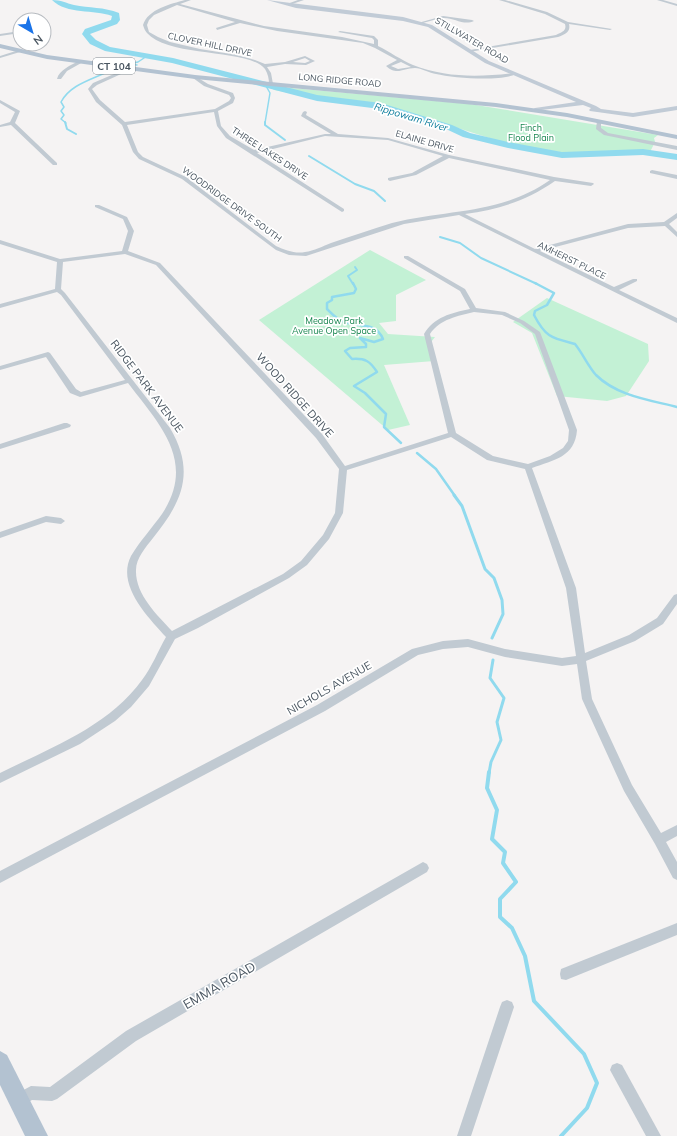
<svg xmlns="http://www.w3.org/2000/svg" width="677" height="1136" viewBox="0 0 677 1136" font-family="Mulish,sans-serif">
<style>
.green{fill:#c3f1d5}
.lines{fill:none;stroke-linecap:round;stroke-linejoin:round}
.stream-far4{stroke:#90daee;stroke-width:1.5}
.stream-far3{stroke:#90daee;stroke-width:2}
.stream-far2{stroke:#90daee;stroke-width:2.5}
.stream-far1{stroke:#90daee;stroke-width:3}
.stream{stroke:#90daee;stroke-width:4}
.river{fill:#90daee;fill-rule:evenodd}
.street{fill:#c1cad2;fill-rule:evenodd}
.secondary{fill:#c1cbd6;fill-rule:evenodd}
.primary{fill:#b3c2d1;fill-rule:evenodd}
.labels{text-anchor:middle;dominant-baseline:central;stroke-width:3.5;stroke-linejoin:round;paint-order:stroke}
.far-street-label{font-size:9px;fill:#4a5661;stroke:#fff}
.far-park-label{font-size:9px;fill:#17864f;stroke:#fff}
.shield{fill:#fff;stroke:#808990;stroke-width:1}
.shield-label{font-size:10px;font-weight:bold;fill:#4a5661}
.far-water-label{font-size:10px;font-style:italic;fill:#0c7c9b;stroke:#fff}
.street-label{font-size:11px;fill:#4a5661;stroke:#fff}
.near-street-label{font-size:13px;fill:#4a5661;stroke:#fff}
</style>
<rect width="100%" height="100%" fill="#f5f3f3"/>
<g class="green">
<polygon points="269,86 470,104 658,135 654,138 655,142 650,152 595,155 524,149 388,106 332,101 274,90"/>
<polygon points="370,250 426,280 396,295 396,321 379,323 388,334 435,337 431,342 434,361 384,365 410,425 388,430 259,320"/>
<polygon points="547,298 648,344 649,361 626,396 607,401 557,396 532,333 513,322"/>
</g>
<g class="lines">
<g class="stream-far4">
<polyline points="137,65 129,64 138,62 147,56"/>
<path d="M66 123 61 119 64 115 61 111 64 107 61 102C71 83 95 79 113 69"/>
<polyline points="265,123 270,93 266,86"/>
</g>
<g class="stream-far3">
<polyline points="65,122 67,129 76,134"/>
<polyline points="265,122 265,125 285,140"/>
<polyline points="309,156 355,184 374,191 385,201"/>
<polyline points="440,237 460,243 481,258 537,284"/>
<polyline points="353,284 348,276 357,270 355,267"/>
</g>
<g class="stream-far2">
<path d="M353 283 356 289 354 293 332 297V300L327 303V309C332 314 337 320 345 322 358 327 376 322 383 339L374 342 360 338 366 344V347L350 348 345 351 352 359C365 358 370 361 377 372L354 386 365 393 386 414 384 427 401 443"/>
<path d="M535 283 554 293 547 305 535 311 534 315C546 338 552 338 575 344 583 354 588 366 596 375 617 396 650 400 677 407"/>
<polyline points="417,453 436,469 455,496"/>
</g>
<g class="stream-far1">
<polyline points="454,495 462,506 485,569 494,578 502,600 503,614 492,638"/>
<polyline points="489,773 491,762 501,740 497,722 504,698 490,678 493,660"/>
</g>
<polyline class="stream" points="489,772 487,788 497,810 492,839 505,852 503,863 516,882 500,899 500,917 512,928 525,956 534,1001 584,1054 597,1083 587,1108 561,1136"/>
<path class="river" d="M52 0C61 0 66 3 74 5 89 8 104 7 119 13L120 20 117 24 90 34 96 40 110 47 173 58 317 95 381 103 452 125 470 133 508 142 562 152 643 149 677 154V160L643 155 562 158 508 148 463 137 446 129 380 109 317 101 172 63 105 51 90 44 82 34 85 29 111 20 112 16C94 9 67 15 52 0Z"/>
<g class="street">
<path d="M185 0H191L180 4 264 26 342 37 374 44V40L372 38 338 32 340 31 374 36 378 40V46C390 52 401 60 413 65 446 78 480 77 514 73L516 74C501 82 453 78 436 74 430 73 421 68 415 68 403 68 397 76 386 66L397 60 375 48 363 43 277 31 240 23 217 30 216 28 235 22 177 5 154 15 149 20 147 25 149 32 158 37 170 42 200 49 237 55 255 60 265 64 285 62 305 56 315 61 306 65 285 64 267 67 271 73 273 84 271 85 269 84C269 79 268 74 265 69 248 48 169 58 147 33 145 31 144 28 143 25 148 9 171 4 185 0ZM305 58 310 61 305 63 293 62ZM401 62 411 67 398 69 391 66Z"/>
<polygon points="298,0 304,0 289,5 287,4"/>
<path d="M499 0H505L547 12 568 22 612 29 610 30 569 24C571 32 565 34 558 37L469 52 470 50 556 35C562 32 567 31 565 24L545 14Z"/>
<polygon points="657,0 663,0 677,4 677,6"/>
<path d="M443 16 472 20 474 21C463 26 454 17 442 18 435 19 427 22 420 24L418 23Z"/>
<polygon points="20,31 20,33 0,36 0,34"/>
<polygon points="19,50 20,52 0,58 0,56"/>
<path d="M79 61 83 62 67 71 61 79H57C59 70 71 65 79 61Z"/>
<path d="M128 68 132 69 97 85 92 89 100 100 125 122 215 109 229 101 231 98 229 95 204 86 193 78 195 76 208 84 233 93 235 98 233 103 218 111 221 126 230 136 254 150 325 134H331L301 116 303 112 305 111 307 112 306 115 338 134 388 138 449 155 554 177 593 183 594 184 591 186 555 181C526 201 500 209 465 214L535 249 628 224 664 222 677 213V218L669 224 677 232V237L665 226 628 228 540 251 614 287 633 279H637V281L619 290 677 318V323L459 215 404 224 306 256 289 255 276 250 182 179 139 159 133 152 122 125 96 102 88 89 93 83ZM214 112 217 126 226 138 342 212 344 211V209L257 153 325 136 388 140 443 156 412 173 388 178V180L390 181 416 175 449 158 550 180C500 215 448 209 392 223 372 229 352 236 331 243 323 246 314 251 305 252 295 254 285 250 276 246L186 177 143 157 138 152 127 125Z"/>
<polygon points="0,100 20,111 15,123 57,163 57,165 53,165 11,125 0,127 0,125 10,122 15,112 0,103"/>
<polygon points="599,120 601,121 601,128 608,133 677,146 677,150 604,135 596,129 597,121"/>
<polygon points="652,170 677,175 677,179 650,173 650,171"/>
<path d="M95 205H99L127 217 134 231 128 251 160 263 322 434 345 466 448 433 424 334C434 317 451 313 470 309L460 291 404 258V256H408L465 289 476 308 505 312 524 321 540 332 577 430C575 457 554 460 532 468L576 588 585 653 629 635 657 618 674 595 677 594V604L663 624 635 641 586 661 592 699 632 785 661 833 677 825V836L666 842 677 862V880L673 878 655 844 624 791 582 699 577 664 562 666 505 657 468 647 443 649 418 655 325 711 0 883V871L317 705 412 649 443 641 468 639 505 649 562 658 576 656 566 588 525 469 487 460 451 437 347 470 343 513 329 539 307 565 289 578 198 628 175 639 149 686 131 707 115 721 80 744 0 783V773C50 748 108 727 142 680 152 667 158 651 166 637 148 617 116 585 131 556 140 541 152 528 162 514 197 461 159 424 128 383L80 397 70 393 46 357 0 370V366L48 352 50 353 76 389 81 392 125 380 61 295 57 292 0 308V304L55 289 57 262 0 244V240L60 259 122 251 128 231 123 219 95 207ZM125 254 156 265 316 438 339 469 335 513 323 535 301 561 283 574 172 631C157 615 135 594 136 570 136 558 146 547 153 538 182 502 196 472 170 428L65 293 61 289 63 262ZM474 312 502 315 520 323 535 334 569 430 568 441 563 448 550 456 528 464 493 456 456 433 430 334C440 319 458 316 474 312Z"/>
<polygon points="64,423 67,423 71,425 70,427 0,449 0,444"/>
<polygon points="46,516 61,518 65,521 61,524 46,522 0,538 0,532"/>
<polygon points="423,862 427,864 429,868 427,872 136,1041 57,1099 52,1101 32,1100 19,1107 14,1105 12,1100 14,1095 31,1086 50,1087 126,1031"/>
<polygon points="677,923 677,935 566,980 561,979 560,974 561,969"/>
<polygon points="507,1000 512,1002 514,1007 471,1136 457,1136 500,1007 502,1002"/>
<polygon points="617,1063 622,1065 661,1136 646,1136 610,1070 612,1065"/>
</g>
<polygon class="secondary" points="267,0 403,17 432,25 489,61 596,106 601,109 633,113 677,106 677,110 633,117 590,111 589,110 591,108 583,105 533,111 532,110 535,108 576,102 485,63 428,27 403,21 296,8"/>
<g class="primary">
<polygon points="0,44 47,55 195,75 496,103 567,113 677,135 677,139 567,117 496,107 195,79 47,59 0,48"/>
<polygon points="0,1051 7,1055 48,1136 25,1136 0,1085"/>
</g>
</g>
<g class="labels">
<g class="far-street-label">
<text transform="translate(472 40) rotate(30)">STILLWATER ROAD</text>
<text transform="translate(210 44) rotate(12)">CLOVER HILL DRIVE</text>
<text transform="translate(340 80) rotate(5)">LONG RIDGE ROAD</text>
<text transform="translate(425 141) rotate(16)">ELAINE DRIVE</text>
<text transform="translate(270 153) rotate(33)">THREE LAKES DRIVE</text>
<text transform="translate(232 204) rotate(36)">WOODRIDGE DRIVE SOUTH</text>
<text transform="translate(572 260) rotate(26)">AMHERST PLACE</text>
</g>
<g class="far-park-label">
<text x="531" y="127">Finch<tspan x="531" dy="10">Flood Plain</tspan></text>
<text x="334" y="320">Meadow Park<tspan x="334" dy="10">Avenue Open Space</tspan></text>
</g>
<rect class="shield" x="93" y="58" width="42" height="16" rx="3"/>
<g class="shield-label">
<text x="114" y="66">CT 104</text>
</g>
<g class="far-water-label">
<text transform="translate(411 117) rotate(17)">Rippowam River</text>
</g>
<g class="street-label">
<text transform="translate(147 386) rotate(53)">RIDGE PARK AVENUE</text>
<text transform="translate(295 395) rotate(48)">WOOD RIDGE DRIVE</text>
<text transform="translate(329 688) rotate(-30)">NICHOLS AVENUE</text>
</g>
<g class="near-street-label">
<text transform="translate(219 985) rotate(-30)">EMMA ROAD</text>
</g>
</g>
<g transform="translate(32 32) rotate(142)"><circle r="19" fill="#ffffff" stroke="#b7bbc0"/>
<path d="M0-3L7 15L0 10L-7 15Z" fill="#1a73e8"/>
<text y="-6" font-size="11" font-weight="bold" text-anchor="middle" fill="#4a5661">N</text>
</g>
</svg>
